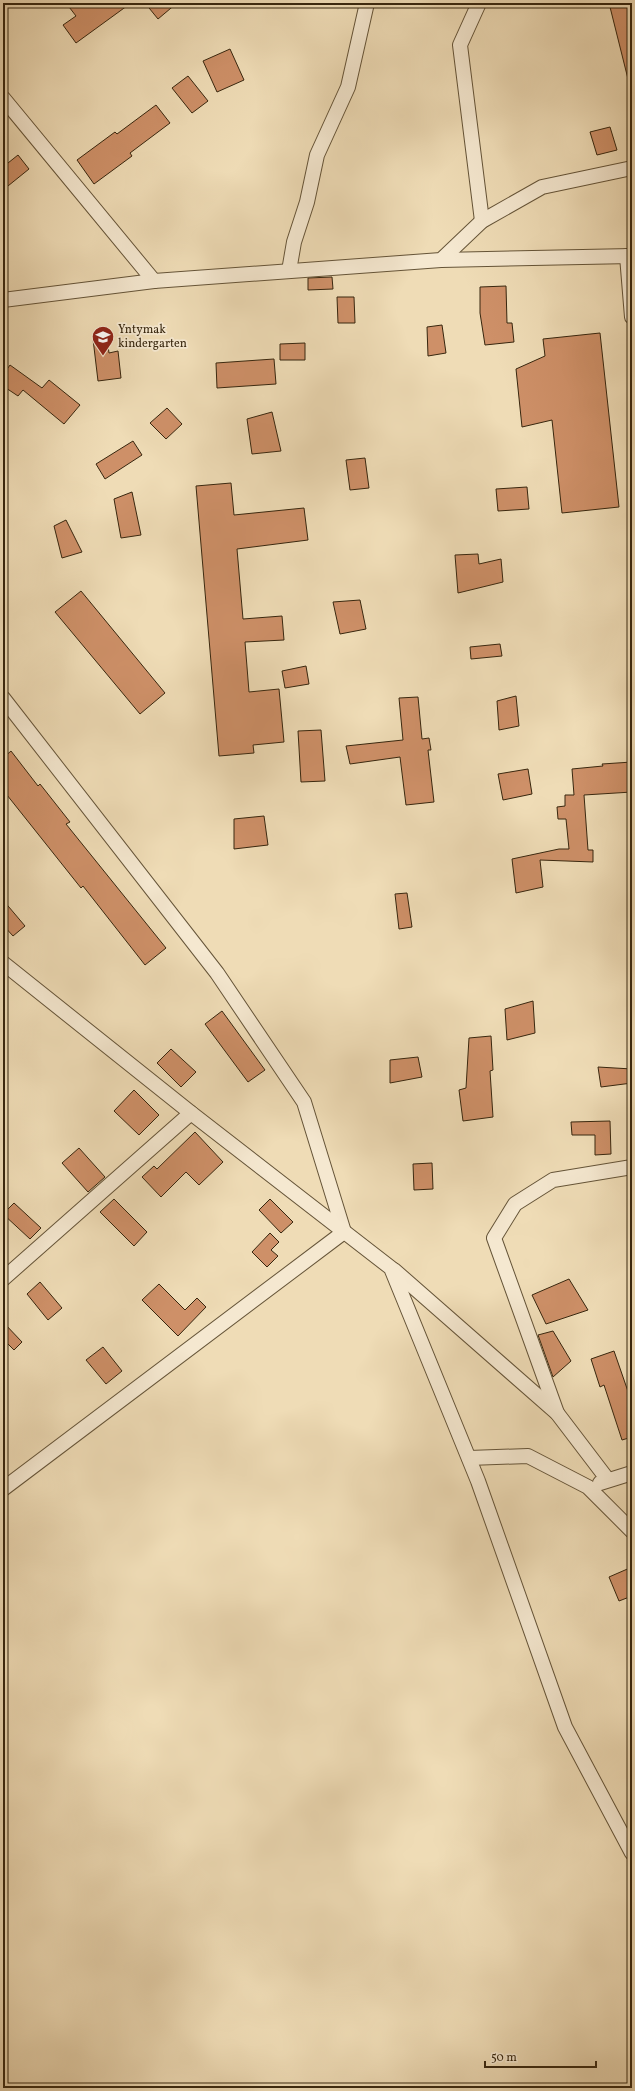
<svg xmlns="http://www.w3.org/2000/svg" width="635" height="2091" viewBox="0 0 635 2091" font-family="Vollkorn,serif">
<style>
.building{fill:#ce9068;stroke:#37260e}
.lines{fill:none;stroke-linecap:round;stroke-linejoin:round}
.minor-casing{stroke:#655438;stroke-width:16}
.minor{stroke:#f5e8d0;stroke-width:14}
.labels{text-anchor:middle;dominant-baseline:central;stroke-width:3.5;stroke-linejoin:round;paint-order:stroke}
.poi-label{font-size:12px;fill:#37260e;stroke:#f5e8d0;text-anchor:start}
</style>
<rect width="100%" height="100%" fill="#efdcb6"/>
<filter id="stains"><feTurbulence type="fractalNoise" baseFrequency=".005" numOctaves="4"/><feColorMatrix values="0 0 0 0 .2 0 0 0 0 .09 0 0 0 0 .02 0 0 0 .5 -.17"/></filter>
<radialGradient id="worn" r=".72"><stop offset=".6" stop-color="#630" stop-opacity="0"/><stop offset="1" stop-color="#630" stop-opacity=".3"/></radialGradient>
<g class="building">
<polygon points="66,3 131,3 76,43 63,25 76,16"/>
<polygon points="145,3 177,3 158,19"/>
<polygon points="609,3 632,3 632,78 628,79"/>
<polygon points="230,49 244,80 217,92 203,61"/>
<polygon points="188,76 208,101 192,113 172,88"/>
<polygon points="156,105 170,123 130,153 132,156 94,184 77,160 115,132 117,134"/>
<polygon points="610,127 617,150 597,155 590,132"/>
<polygon points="18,155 29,169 3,190 3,167"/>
<polygon points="332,277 333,289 308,290 308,278"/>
<polygon points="506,286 507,323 512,323 514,342 485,345 480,313 480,287"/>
<polygon points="337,297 354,297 355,323 338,323"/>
<polygon points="442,325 446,353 428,356 427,327"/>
<polygon points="600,333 619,507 562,513 552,420 522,427 516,369 545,356 543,339"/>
<polygon points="107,338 109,353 118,351 121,378 98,381 93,339"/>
<polygon points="305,343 305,360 280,360 280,344"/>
<polygon points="274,359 276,384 217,388 216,363"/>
<polygon points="10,365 42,388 49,380 80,405 64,424 23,390 18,396 3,386 3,375"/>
<polygon points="167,408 182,424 166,439 150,423"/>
<polygon points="272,412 281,451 252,454 247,419"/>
<polygon points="133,441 142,455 105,479 96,464"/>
<polygon points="365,458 369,488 350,490 346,460"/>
<polygon points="231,483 234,515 304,508 308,540 237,549 243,619 282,616 284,640 245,642 249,692 279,689 284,742 253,745 254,753 219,756 196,486"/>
<polygon points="527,487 529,509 498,511 496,489"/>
<polygon points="132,492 141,535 121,538 114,499"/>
<polygon points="66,520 82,552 62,558 54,526"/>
<polygon points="478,554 479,564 501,559 503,582 458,593 455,555"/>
<polygon points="81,591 165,693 140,714 55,612"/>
<polygon points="360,600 366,629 340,634 333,602"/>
<polygon points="500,644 502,656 471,659 470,647"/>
<polygon points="306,666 309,684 285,688 282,671"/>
<polygon points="516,696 519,726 499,730 497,701"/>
<polygon points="418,697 422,739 429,738 431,750 428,750 434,802 406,805 400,757 350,764 346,746 403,740 399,698"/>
<polygon points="321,730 325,781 301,782 298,731"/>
<polygon points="11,751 38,786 40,784 70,822 66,824 166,948 145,965 83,886 81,888 3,790 3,758"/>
<polygon points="632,762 632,792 584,795 588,850 593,850 593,862 540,860 543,887 516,893 512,859 559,849 569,849 566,819 558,819 557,807 565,806 565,795 574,795 572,769 603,766 602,764"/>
<polygon points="528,769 532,794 503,800 498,774"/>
<polygon points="264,816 268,845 234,849 234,819"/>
<polygon points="407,893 412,927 399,929 395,894"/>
<polygon points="3,900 25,926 13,936 3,925"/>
<polygon points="533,1001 535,1033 507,1040 505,1009"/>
<polygon points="222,1011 265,1070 248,1082 205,1024"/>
<polygon points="491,1036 493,1070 490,1071 493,1117 463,1121 459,1090 466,1088 469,1038"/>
<polygon points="171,1049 196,1072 181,1087 157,1063"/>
<polygon points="418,1057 422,1077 390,1083 390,1060"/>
<polygon points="598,1067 632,1069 632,1083 601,1087"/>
<polygon points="134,1090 159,1115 139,1135 114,1111"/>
<polygon points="610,1121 611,1154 595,1155 595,1135 572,1135 571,1122"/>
<polygon points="195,1132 223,1162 199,1185 186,1172 161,1197 142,1177 154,1166 157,1169"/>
<polygon points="79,1148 105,1177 88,1192 62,1163"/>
<polygon points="432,1163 433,1189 414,1190 413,1164"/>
<polygon points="114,1199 147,1232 134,1246 100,1212"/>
<polygon points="270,1199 293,1222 281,1233 259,1210"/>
<polygon points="14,1203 41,1228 30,1239 3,1214"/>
<polygon points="270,1233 279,1242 271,1250 278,1256 267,1267 252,1252"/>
<polygon points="569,1279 588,1310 546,1324 532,1295"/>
<polygon points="40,1282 62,1308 48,1320 27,1294"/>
<polygon points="159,1284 185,1310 197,1298 206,1307 178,1336 142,1300"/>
<polygon points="3,1322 22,1342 14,1350 3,1339"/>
<polygon points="553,1331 571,1361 553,1377 538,1335"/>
<polygon points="103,1347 122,1371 106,1384 86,1360"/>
<polygon points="614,1351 632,1403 632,1437 622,1440 604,1385 600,1387 591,1359"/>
<polygon points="632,1567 632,1596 619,1601 609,1577"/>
</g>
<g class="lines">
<g class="minor-casing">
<g id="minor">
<polyline points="479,3 460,45 482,221"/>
<polyline points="3,98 154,281"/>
<polyline points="627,256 632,317"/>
<polyline points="441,260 632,256"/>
<polyline points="289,271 294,242 307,202 317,155 348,87 367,3"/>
<polyline points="3,300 154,281 441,260 482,221 542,187 632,168"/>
<polyline points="3,698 217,973 304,1102 344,1232 3,1489"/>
<polyline points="3,963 191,1113 391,1268 478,1481 565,1727 632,1853"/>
<polyline points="394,1270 557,1413 608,1480"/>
<polyline points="3,1279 191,1113"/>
<polyline points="557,1413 494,1238 515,1204 553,1180 632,1167"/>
<polyline points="469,1458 528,1456 588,1487 632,1531"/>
<polyline points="600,1483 632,1473"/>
</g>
</g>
<use href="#minor" class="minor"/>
</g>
<defs>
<g id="school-pin" transform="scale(1.15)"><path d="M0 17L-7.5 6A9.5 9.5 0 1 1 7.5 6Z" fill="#8f2418" stroke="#f5e8d0"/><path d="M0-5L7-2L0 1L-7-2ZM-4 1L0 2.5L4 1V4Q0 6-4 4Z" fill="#fff"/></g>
</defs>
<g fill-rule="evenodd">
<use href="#school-pin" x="103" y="337"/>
</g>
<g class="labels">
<g class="poi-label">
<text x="118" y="330">Yntymak<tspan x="118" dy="14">kindergarten</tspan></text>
</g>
</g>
<rect width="635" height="2091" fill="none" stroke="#efdcb6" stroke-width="16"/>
<rect x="4" y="4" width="627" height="2083" fill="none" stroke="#37260e" stroke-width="2"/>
<rect x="8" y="8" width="619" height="2075" fill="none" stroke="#37260e"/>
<path d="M485 2061v6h111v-6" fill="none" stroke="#37260e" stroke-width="2"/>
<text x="491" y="2061" font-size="12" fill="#37260e" stroke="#f5e8d0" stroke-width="3" paint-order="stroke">50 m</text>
<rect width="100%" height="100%" filter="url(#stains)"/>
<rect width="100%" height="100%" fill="url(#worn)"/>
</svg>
